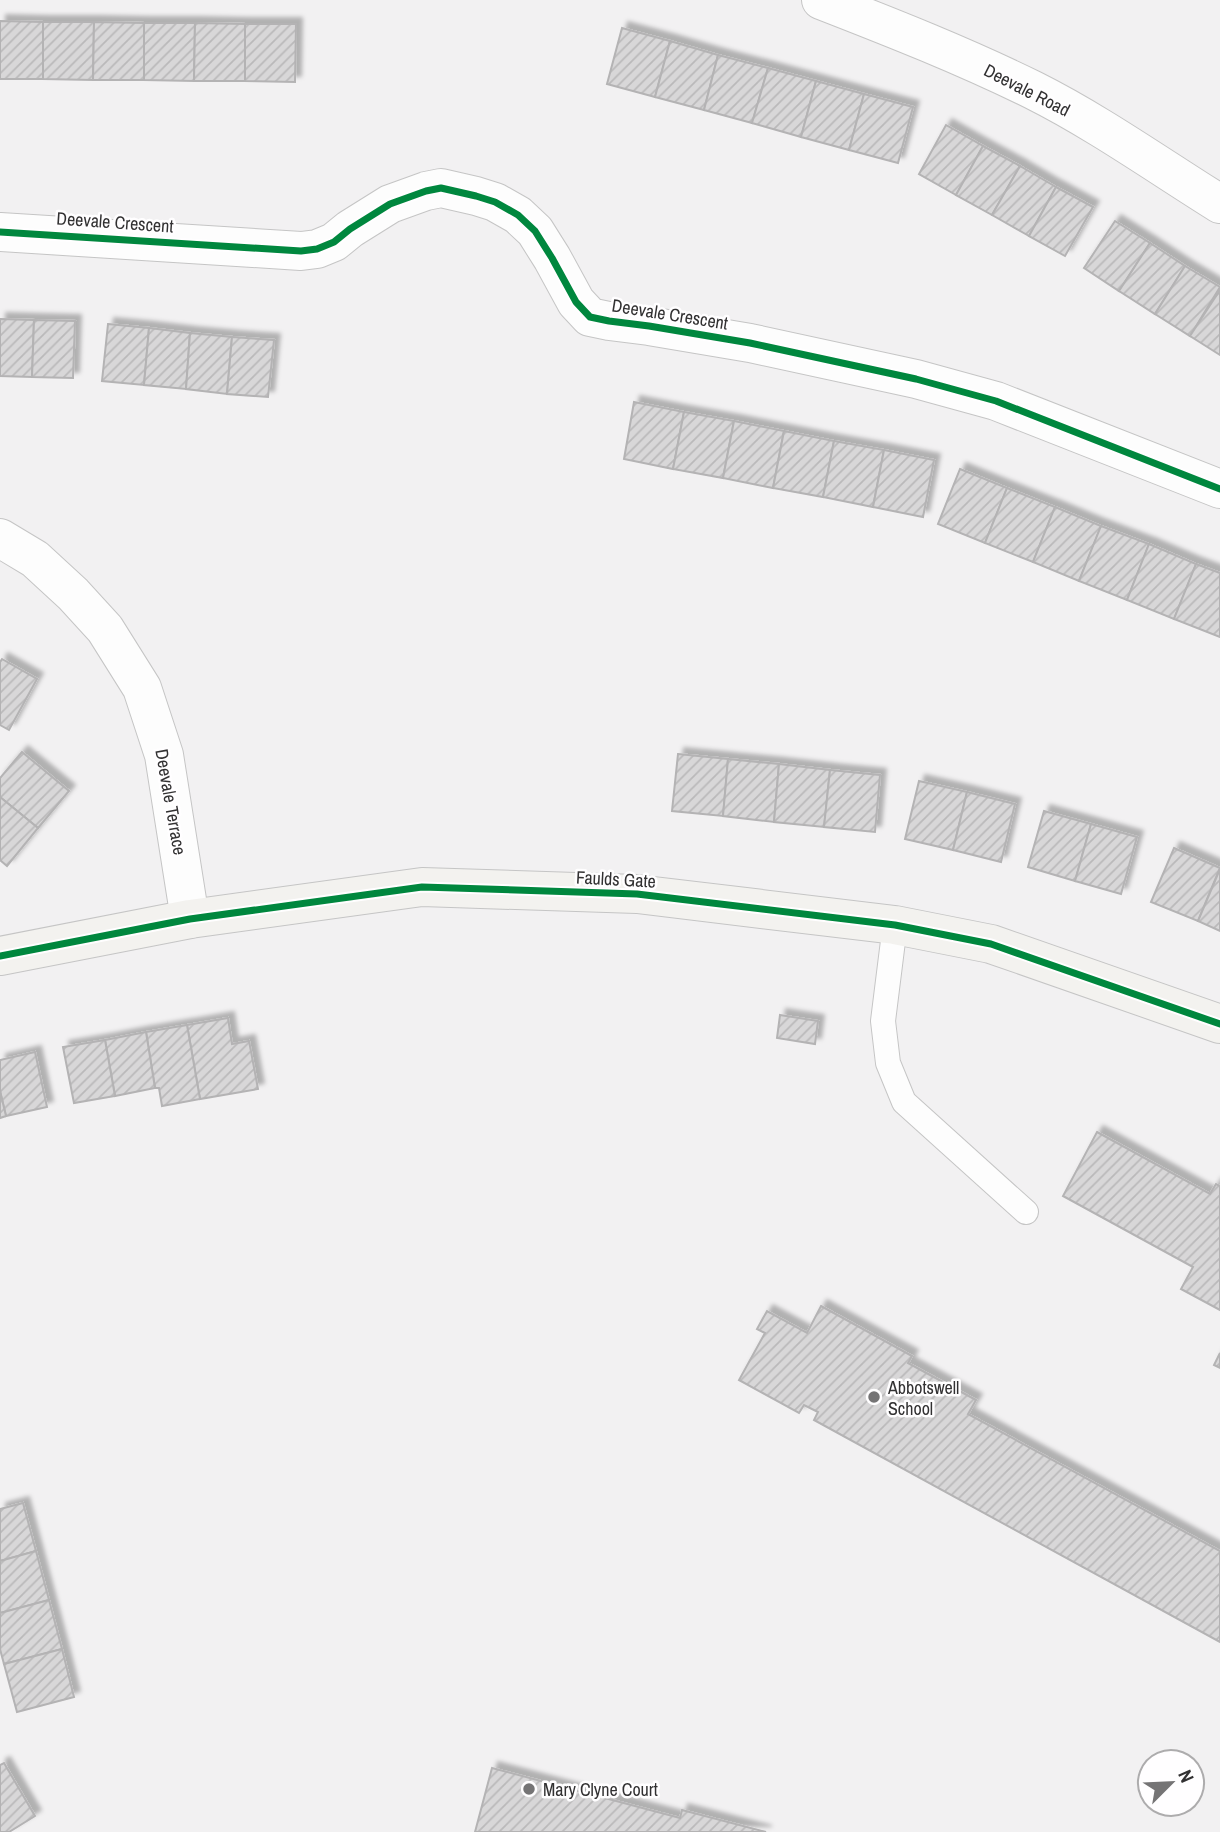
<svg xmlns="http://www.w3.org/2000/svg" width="1220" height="1832" viewBox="0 0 1220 1832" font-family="'Archivo Narrow',sans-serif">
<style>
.building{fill:url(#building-hatch);stroke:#b4b3b4;stroke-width:2;filter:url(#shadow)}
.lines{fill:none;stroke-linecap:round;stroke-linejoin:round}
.lane-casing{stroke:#c5c5c5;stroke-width:26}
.street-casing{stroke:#c5c5c5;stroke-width:40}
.secondary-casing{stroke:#c5c5c5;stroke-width:40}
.lane{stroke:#fdfdfd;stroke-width:24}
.street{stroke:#fdfdfd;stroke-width:38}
.secondary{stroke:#f3f2ef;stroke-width:38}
.cycleway-casing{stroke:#fffeff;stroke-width:11}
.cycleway{stroke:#00873e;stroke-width:7}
.poi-dot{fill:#757475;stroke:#fffeff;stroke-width:2.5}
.labels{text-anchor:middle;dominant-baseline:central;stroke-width:5;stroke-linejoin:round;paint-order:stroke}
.street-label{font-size:18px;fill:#323132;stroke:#fffeff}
.poi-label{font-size:18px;fill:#323132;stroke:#fffeff;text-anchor:start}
</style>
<defs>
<pattern id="building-hatch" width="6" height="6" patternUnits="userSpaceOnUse" patternTransform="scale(1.75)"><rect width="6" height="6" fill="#d8d7d8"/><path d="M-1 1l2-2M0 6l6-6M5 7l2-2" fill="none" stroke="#bab9ba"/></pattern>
<filter id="shadow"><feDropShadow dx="6" dy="-6" stdDeviation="2" flood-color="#0004"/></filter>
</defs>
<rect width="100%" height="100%" fill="#f2f1f2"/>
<g class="building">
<polygon points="0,21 43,22 43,79 0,79"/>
<polygon points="43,22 94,22 93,80 43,79"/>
<polygon points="94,22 144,23 144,80 93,80"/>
<polygon points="144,23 195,23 194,81 144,80"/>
<polygon points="195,23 245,24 245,81 194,81"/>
<polygon points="245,24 296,24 295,82 245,81"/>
<polygon points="622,28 670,41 655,97 607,84"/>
<polygon points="670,41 718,55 704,110 655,97"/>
<polygon points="718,55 768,68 752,123 704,110"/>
<polygon points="768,68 816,81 801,137 752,123"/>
<polygon points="816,81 864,94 849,150 801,137"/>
<polygon points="864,94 913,107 898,163 849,150"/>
<polygon points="946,125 983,146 956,195 919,174"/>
<polygon points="983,146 1020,166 992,215 956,195"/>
<polygon points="1020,166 1056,187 1029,236 992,215"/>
<polygon points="1056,187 1093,207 1065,256 1029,236"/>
<polygon points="1115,221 1150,243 1119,291 1084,268"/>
<polygon points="1150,243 1185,266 1155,314 1119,291"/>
<polygon points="1185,266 1220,287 1190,336 1155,314"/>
<polygon points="1220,290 1220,355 1190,336"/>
<polygon points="0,319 34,320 32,377 0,376"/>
<polygon points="34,320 75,321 73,378 32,377"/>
<polygon points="108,324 149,328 144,385 102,381"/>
<polygon points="149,328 190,333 186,389 144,385"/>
<polygon points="190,333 232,337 227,394 186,389"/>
<polygon points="232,337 274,340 268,397 227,394"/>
<polygon points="634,402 684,412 673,469 624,459"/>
<polygon points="684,412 734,421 723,478 673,469"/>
<polygon points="734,421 784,431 773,488 723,478"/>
<polygon points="784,431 834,441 823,497 773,488"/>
<polygon points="834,441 884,450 873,507 823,497"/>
<polygon points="884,450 934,460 923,517 873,507"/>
<polygon points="960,469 1007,488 985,543 938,524"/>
<polygon points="1007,488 1055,507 1033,562 985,543"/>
<polygon points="1055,507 1101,526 1079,581 1033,562"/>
<polygon points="1101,526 1149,544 1127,600 1079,581"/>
<polygon points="1149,544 1196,564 1174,619 1127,600"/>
<polygon points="1196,564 1220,573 1220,637 1174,619"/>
<polygon points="2,659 37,679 9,730 0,725 0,662"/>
<polygon points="22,752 69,791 38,828 0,797 0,778"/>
<polygon points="678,754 728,759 723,816 672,811"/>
<polygon points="728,759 779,764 774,822 723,816"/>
<polygon points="779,764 830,770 824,827 774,822"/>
<polygon points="830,770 880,775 875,832 824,827"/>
<polygon points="919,781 967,792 953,850 905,839"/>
<polygon points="967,792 1015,804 1001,862 953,850"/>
<polygon points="0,797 38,828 7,866 0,860"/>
<polygon points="1044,811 1091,824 1075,881 1028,867"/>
<polygon points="1091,824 1137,837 1121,894 1075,881"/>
<polygon points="1174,848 1220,868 1198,921 1151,902"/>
<polygon points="1220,869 1220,931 1198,921"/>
<polygon points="780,1015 818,1021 815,1044 777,1038"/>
<polygon points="228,1018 232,1044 249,1041 258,1089 200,1099 187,1025"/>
<polygon points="187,1025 200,1099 162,1106 159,1088 155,1088 146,1032"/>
<polygon points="146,1032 155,1088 115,1096 105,1040"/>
<polygon points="105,1040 115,1096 74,1103 63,1047"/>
<polygon points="35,1052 47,1107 6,1116 0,1091 0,1060"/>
<polygon points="0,1091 6,1116 0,1118"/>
<polygon points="1097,1132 1210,1194 1216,1184 1220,1186 1220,1310 1181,1289 1193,1267 1063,1196"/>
<polygon points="821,1306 912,1356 908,1363 976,1400 968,1414 1220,1551 1220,1642 814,1420 818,1412 804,1405 799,1413 739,1380 765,1333 757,1329 767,1311 807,1333"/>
<polygon points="1220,1353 1220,1368 1214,1365"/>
<polygon points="23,1503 36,1551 0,1561 0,1509"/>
<polygon points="36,1551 49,1600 0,1613 0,1561"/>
<polygon points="49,1600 62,1649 4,1664 0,1649 0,1613"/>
<polygon points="62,1649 74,1697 17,1712 4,1664"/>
<polygon points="4,1763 35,1816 9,1832 0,1832 0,1765"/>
<polygon points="492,1768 680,1818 682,1810 766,1832 475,1832"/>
</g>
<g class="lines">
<g class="lane-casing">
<polyline id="lane" points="895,925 883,1021 888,1063 904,1102 1026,1212"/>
</g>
<g class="street-casing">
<g id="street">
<path d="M821 0C893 28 964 56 1033 90 1097 122 1159 166 1220 204"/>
<polyline points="0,232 301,251 317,249 334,242 350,229 390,204 426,191 441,188 476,196 495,202 518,215 535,231 552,258 576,302 590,317 609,321 649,326 750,343 916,379 996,401 1220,489"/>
<polyline points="0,538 35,559 73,594 105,629 142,688 164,755 190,919"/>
</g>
</g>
<g class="secondary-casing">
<polyline id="secondary" points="0,956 190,919 422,887 637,894 895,925 991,944 1220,1024"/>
</g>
<use href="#lane" class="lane"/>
<use href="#street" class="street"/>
<use href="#secondary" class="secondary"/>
<g class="cycleway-casing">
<g id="cycleway">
<polyline points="0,232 301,251 317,249 334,242 350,229 390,204 426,191 441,188 476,196 495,202 518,215 535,231 552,258 576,302 590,317 609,321 649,326 750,343 916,379 996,401 1220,489"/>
<polyline points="0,956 190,919 422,887 637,894 895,925 991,944 1220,1024"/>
</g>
</g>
<use href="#cycleway" class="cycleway"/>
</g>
<g class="poi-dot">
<circle cx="874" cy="1397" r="7"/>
<circle cx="529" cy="1789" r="7"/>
</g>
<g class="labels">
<g class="street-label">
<text transform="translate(1027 90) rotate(27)">Deevale Road</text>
<text transform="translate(115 222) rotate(4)">Deevale Crescent</text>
<text transform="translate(670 314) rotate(9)">Deevale Crescent</text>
<text transform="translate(171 802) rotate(80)">Deevale Terrace</text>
<text transform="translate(616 879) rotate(3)">Faulds Gate</text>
</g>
<g class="poi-label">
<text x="888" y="1387">Abbotswell<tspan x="888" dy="21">School</tspan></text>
<text x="543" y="1789">Mary Clyne Court</text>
</g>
</g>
<g transform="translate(1171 1783) rotate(66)"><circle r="33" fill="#fffeff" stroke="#adacad" stroke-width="2"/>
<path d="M0-5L12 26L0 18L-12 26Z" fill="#757475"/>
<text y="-10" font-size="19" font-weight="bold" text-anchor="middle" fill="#323132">N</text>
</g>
</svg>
